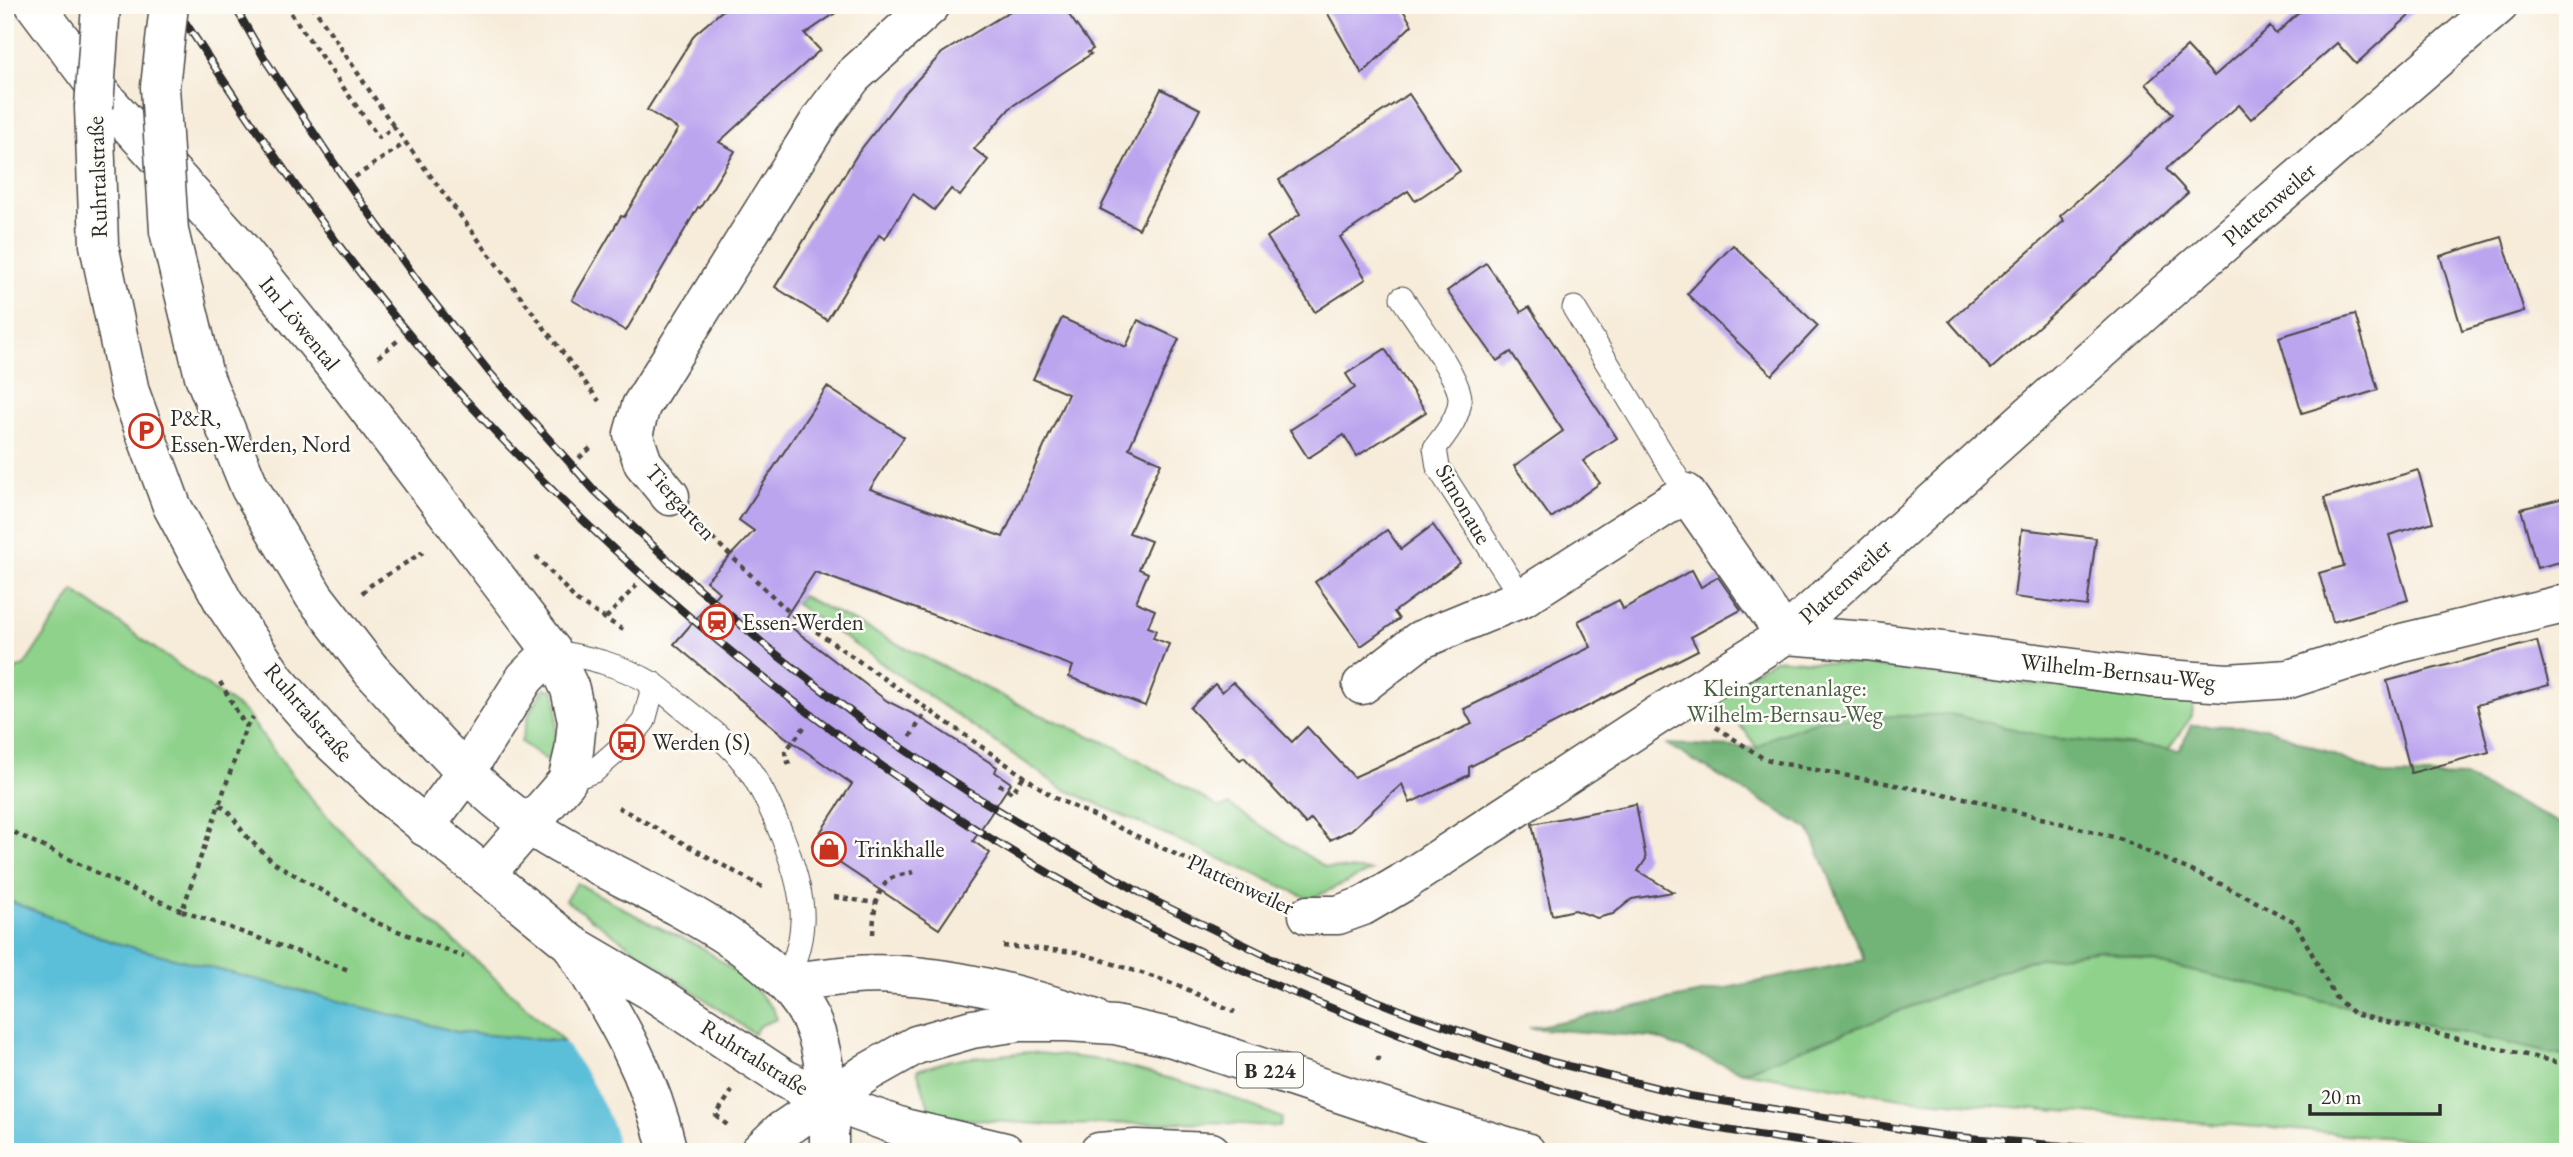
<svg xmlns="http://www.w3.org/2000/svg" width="2573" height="1157" viewBox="0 0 2573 1157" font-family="'EB Garamond',serif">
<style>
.green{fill:#8ed28b;stroke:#5c7e5b;stroke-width:2}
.forest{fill:#72b477;stroke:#4e7051;stroke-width:2}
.water{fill:#5bbfd9;stroke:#437582;stroke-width:2}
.pier{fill:#f7ecda}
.building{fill:#bca5ef}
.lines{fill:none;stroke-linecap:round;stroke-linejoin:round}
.service-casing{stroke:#4a4845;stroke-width:25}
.minor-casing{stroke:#4a4845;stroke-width:41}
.secondary-casing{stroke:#4a4845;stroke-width:41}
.primary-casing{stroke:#4a4845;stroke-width:41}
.path{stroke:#4a4845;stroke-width:4.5;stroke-dasharray:5 5;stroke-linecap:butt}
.service{stroke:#fff;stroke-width:23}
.minor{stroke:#fff;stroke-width:38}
.secondary{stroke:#fff;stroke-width:38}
.primary{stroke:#fff;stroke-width:38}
.rail-casing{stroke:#2b2b2b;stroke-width:8}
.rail{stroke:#fdfcf7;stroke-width:5;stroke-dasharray:16;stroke-linecap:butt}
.secondary-bridge-casing{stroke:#4a4845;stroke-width:41;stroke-linecap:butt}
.secondary-bridge{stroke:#fff;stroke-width:38}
.labels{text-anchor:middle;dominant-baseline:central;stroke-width:5;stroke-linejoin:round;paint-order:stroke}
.shield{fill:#fdfcf7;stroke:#6a6a68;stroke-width:2}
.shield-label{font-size:21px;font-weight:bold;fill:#2b2b2b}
.street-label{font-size:23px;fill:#2b2b2b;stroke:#fdfcf7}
.poi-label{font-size:23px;fill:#2b2b2b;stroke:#fdfcf7;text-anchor:start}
.park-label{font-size:23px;fill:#495d48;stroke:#fdfcf7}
</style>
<rect width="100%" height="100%" fill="#fdfcf7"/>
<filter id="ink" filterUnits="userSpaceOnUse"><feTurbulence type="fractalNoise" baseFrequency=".0143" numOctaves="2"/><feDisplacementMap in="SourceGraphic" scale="14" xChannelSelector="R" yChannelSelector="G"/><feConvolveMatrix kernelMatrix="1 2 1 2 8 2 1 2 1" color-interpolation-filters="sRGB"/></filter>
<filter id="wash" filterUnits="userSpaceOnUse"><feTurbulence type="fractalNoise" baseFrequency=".00686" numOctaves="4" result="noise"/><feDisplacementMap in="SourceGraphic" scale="28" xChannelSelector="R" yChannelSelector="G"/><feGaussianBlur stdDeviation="1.57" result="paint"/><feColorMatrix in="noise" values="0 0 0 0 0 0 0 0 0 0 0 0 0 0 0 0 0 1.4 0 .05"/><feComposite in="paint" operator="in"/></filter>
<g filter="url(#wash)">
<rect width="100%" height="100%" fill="#f7ecda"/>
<g class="green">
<polygon points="74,591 246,713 269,745 316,805 412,903 565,1042 457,1032 112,942 5,899 5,676 8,671 24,666"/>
<polygon points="802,596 1032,711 1118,748 1220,808 1229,805 1325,867 1371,871 1310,899 1062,788 796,604"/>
<polygon points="1776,659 1873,666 1968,679 2194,697 2192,716 2168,749 2051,738 1950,714 1757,748 1745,731 1708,697"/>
<path d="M545 688 555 691C559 713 557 741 548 761L521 742 530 711Z"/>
<polygon points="577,883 648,922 703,948 750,983 773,1009 777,1019 759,1026 754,1034 565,900"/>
<polygon points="2100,950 2568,1057 2568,1152 1900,1098 1743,1072 2027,961"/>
<polygon points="1029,1052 1102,1060 1215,1091 1282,1118 1280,1127 1213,1122 1052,1125 966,1119 928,1113 928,1104 917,1070 951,1060"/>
</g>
<polygon class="forest" points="1950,714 2051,738 2180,750 2191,725 2265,727 2383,775 2464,777 2565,826 2568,805 2568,1057 2100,950 2027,961 1743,1072 1652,1037 1529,1028 1864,960 1810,830 1666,744 1757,748 1771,738 1823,719"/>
<polygon class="water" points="5,899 112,942 457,1032 565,1042 970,1152 5,1152"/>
<polygon class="pier" points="562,1038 971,1148 974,1152 617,1152 615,1131 604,1105 588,1076"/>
<g id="blocks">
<g class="building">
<polygon points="729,5 847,5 805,34 820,50 719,142 735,151 700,208 698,207 626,331 572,300 621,216 624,217 678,129 647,110 695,34"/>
<polygon points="1020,5 1062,5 1093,49 1088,52 1091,54 1011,107 974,149 988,160 960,196 951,189 934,210 913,194 885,239 879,235 827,320 775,287 858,153 904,94 942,53"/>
<polygon points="1323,5 1400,5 1412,25 1362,74"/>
<polygon points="2304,5 2421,5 2356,64 2337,43 2251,119 2239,105 2166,169 2188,193 1991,369 1949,321 2064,221 2060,216 2173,114 2146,84 2187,47 2214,76 2270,27 2276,34 2305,7"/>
<polygon points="1161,89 1200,109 1139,229 1100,209"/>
<polygon points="1409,94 1460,171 1415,201 1408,191 1340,237 1366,279 1315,312 1267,237 1300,214 1279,180"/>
<polygon points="2502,237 2524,311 2462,330 2440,256"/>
<polygon points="1733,245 1818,326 1772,375 1687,294"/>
<polygon points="1486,263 1521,312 1529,307 1617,438 1583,461 1600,483 1551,518 1514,466 1563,431 1511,352 1497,361 1447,291"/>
<polygon points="2355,314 2378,390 2302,413 2279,337"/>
<polygon points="1062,318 1126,347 1138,320 1179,339 1129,448 1161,463 1129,533 1151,541 1139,569 1148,573 1136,602 1155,610 1148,627 1156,630 1153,638 1169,644 1145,706 1069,677 1073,666 815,572 783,621 887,701 919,717 997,767 995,772 1011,783 973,841 990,853 939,929 812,845 852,784 784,736 674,644 719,592 706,581 754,531 739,520 827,387 904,437 870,489 1003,537 1068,394 1033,379"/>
<polygon points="1385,349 1426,412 1357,456 1344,435 1308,458 1290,430 1355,388 1346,374"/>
<polygon points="2418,470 2433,522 2389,535 2408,600 2333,622 2319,573 2344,566 2324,498"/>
<polygon points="2568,497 2568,560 2537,568 2521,509"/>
<polygon points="1433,525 1460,563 1394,612 1399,619 1361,646 1315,582 1387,530 1401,549"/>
<polygon points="2022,529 2096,538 2087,606 2014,597"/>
<polygon points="1692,570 1701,587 1718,577 1741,610 1691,637 1698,650 1469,767 1469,775 1410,803 1402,784 1351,830 1330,840 1311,819 1306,824 1244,757 1240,760 1190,708 1215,684 1222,692 1233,682 1292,742 1307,727 1354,777 1472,724 1464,709 1591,647 1578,621 1619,600 1623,609"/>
<polygon points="2537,641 2549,685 2477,705 2489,752 2411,773 2387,681"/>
<polygon points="1636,804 1646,859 1638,871 1673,892 1632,899 1613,914 1597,918 1575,910 1552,915 1532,824"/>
</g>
</g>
</g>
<g filter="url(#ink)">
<use href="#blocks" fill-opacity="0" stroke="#4a4845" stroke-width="2"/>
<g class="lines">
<g class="service-casing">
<g id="service">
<path d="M1402 298C1415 318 1460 378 1460 399 1459 418 1446 433 1435 448L1438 467 1522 598"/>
<polyline points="1574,308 1686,493"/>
<path d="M552 651C590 658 619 664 653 684 663 690 672 699 682 707 703 724 728 741 745 764 769 795 805 882 802 922 801 945 794 963 785 983"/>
<polyline points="567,781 594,771 627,742 644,721 654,684"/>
</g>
</g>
<g class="minor-casing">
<g id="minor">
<polyline points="35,5 107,101 234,241 347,381 552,651 570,689 577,721 574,751 567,781 486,874"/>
<polyline points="670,496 643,463 633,434 641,406 822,117 853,76 931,5"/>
<polyline points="1785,635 1867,641 2150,678 2228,683 2289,679 2402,643 2568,603"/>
<polyline points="1362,685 1420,640 1522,598 1686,493 1785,635"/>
<polyline points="425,827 465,773 525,678 552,651"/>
<polyline points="1308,915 1338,915 1363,906 1402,883 1658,715 1785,635 2152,305 2499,5"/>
</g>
</g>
<g class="secondary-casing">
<g id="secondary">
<polyline points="94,107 99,245 130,392"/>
<path d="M371 670C421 724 468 783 529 825 608 880 767 932 810 1018 822 1043 825 1074 829 1101"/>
<polyline points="325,736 389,796 571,944 648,989 783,1078 829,1101"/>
<path d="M574 949C616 1017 650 1073 668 1152"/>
<path d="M785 983C823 978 860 972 898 975 964 978 1031 998 1093 1018"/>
</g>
</g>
<g class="primary-casing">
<g id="primary">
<polyline points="829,1101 904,1128 1005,1152"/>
<polyline points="829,1101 829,1152"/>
<polyline points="759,1152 780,1132 868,1072 916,1045 972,1029 1020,1022 1067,1022 1115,1025 1173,1038 1423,1121 1526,1152"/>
<polyline points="1099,1152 1136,1149 1211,1152"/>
</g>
</g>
<g class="path">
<polyline points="285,5 379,138 394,127 599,401"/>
<polyline points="312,5 394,127"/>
<polyline points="355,177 405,143"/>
<polyline points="378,357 401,338"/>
<polyline points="579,458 594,445"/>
<polyline points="698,524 790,613 1055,798 1272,899"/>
<polyline points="536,556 577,601 625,631"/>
<polyline points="362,593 371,585 423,552"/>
<polyline points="606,618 638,584"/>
<polyline points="220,682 246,727"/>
<polyline points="1716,727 1763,758 1780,763 1969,799 2117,838 2221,884 2295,922 2335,997 2354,1014 2568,1065"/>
<polyline points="910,737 927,710"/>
<polyline points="789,765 785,752 805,726"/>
<polyline points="999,784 1012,793 1023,777"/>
<polyline points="220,805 230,813 245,835 273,862 375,922 464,957"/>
<polyline points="618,807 764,888"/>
<polyline points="5,828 116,882 182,911 246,727 253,717"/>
<polyline points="890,848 899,854 905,845"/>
<polyline points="834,897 875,903"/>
<polyline points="182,911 349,970"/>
<path d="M873 934C874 916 874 892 890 879 896 875 907 874 913 872"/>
<polyline points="1003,946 1077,952 1178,985 1235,1012"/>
<polyline points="1376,1058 1385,1061"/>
<polyline points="727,1125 716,1115 732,1091"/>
</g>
<use href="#service" class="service"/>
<use href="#minor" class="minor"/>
<use href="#secondary" class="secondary"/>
<use href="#primary" class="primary"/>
<g class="rail-casing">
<g id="rail">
<path d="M174 5C263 142 355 278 465 399 599 546 750 677 915 789 951 813 986 837 1023 858 1130 922 1242 974 1359 1019 1464 1061 1572 1100 1683 1122 1746 1135 1810 1142 1873 1152"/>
<polyline points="234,5 266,61 342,175 424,290 490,373 594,490 699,589 772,651 869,726 970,793 1035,832 1153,900 1290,967 1413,1015 1552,1062 1690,1096 1947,1136 2134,1152"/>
</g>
</g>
<use href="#rail" class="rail"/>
<g class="secondary-bridge-casing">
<g id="secondary-bridge">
<polyline points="169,5 160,87 169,231 204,376 250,488 314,596 371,670"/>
<polyline points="94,107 101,5"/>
<polyline points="130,392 172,506 224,603 276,680 325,736"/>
</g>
</g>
<use href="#secondary-bridge" class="secondary-bridge"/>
</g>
</g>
<defs>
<g id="parking-ring" transform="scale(1.75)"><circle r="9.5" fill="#fdfcf7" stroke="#c8321e" stroke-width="1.5"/><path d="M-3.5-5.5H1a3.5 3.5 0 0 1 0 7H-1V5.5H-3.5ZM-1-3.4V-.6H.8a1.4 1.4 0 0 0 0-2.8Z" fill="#c8321e"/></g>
<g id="station-ring" transform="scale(1.75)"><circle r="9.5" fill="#fdfcf7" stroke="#c8321e" stroke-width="1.5"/><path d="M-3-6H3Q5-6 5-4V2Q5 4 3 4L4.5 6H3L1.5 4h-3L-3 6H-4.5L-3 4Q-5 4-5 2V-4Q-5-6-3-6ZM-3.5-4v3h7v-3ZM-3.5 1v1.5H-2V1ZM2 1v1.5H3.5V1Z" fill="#c8321e"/></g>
<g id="bus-ring" transform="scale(1.75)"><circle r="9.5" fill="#fdfcf7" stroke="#c8321e" stroke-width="1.5"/><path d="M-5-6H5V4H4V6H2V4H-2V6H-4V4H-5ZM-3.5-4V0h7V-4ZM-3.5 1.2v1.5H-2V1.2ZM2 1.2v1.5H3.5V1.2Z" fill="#c8321e"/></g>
<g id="shop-ring" transform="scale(1.75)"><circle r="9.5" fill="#fdfcf7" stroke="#c8321e" stroke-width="1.5"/><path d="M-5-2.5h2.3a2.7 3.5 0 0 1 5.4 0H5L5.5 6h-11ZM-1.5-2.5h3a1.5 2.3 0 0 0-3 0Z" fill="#c8321e"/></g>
</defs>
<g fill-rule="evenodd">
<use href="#parking-ring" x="146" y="431"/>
<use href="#station-ring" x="717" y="622"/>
<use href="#bus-ring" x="627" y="742"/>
<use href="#shop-ring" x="829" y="849"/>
</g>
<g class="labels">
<rect class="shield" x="1237" y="1052.5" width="66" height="35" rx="5"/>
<g class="shield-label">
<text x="1270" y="1070">B 224</text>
</g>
<g class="street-label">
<text transform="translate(97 177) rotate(-92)">Ruhrtalstraße</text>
<text transform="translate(2269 204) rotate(-41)">Plattenweiler</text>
<text transform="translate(300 323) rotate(51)">Im Löwental</text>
<text transform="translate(681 502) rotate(48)">Tiergarten</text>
<text transform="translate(1464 504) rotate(60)">Simonaue</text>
<text transform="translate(1845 581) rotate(-42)">Plattenweiler</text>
<text transform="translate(2118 671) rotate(6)">Wilhelm-Bernsau-Weg</text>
<text transform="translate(309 712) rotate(49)">Ruhrtalstraße</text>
<text transform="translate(1241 884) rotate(25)">Plattenweiler</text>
<text transform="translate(755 1057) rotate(32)">Ruhrtalstraße</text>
</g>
<g class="poi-label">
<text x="170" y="418">P&amp;R,<tspan x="170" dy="26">Essen-Werden, Nord</tspan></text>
<text x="742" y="622">Essen-Werden</text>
<text x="652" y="742">Werden (S)</text>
<text x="854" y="849">Trinkhalle</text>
</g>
<g class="park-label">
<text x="1785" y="688">Kleingartenanlage:<tspan x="1785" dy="26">Wilhelm-Bernsau-Weg</tspan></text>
</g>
</g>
<rect width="2573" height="1157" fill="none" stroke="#fdfcf7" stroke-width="28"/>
<path d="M2310 1104v10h130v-10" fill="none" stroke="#2b2b2b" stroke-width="3.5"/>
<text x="2321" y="1104" font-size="21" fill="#2b2b2b" stroke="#fdfcf7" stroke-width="5" paint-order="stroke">20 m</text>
</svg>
